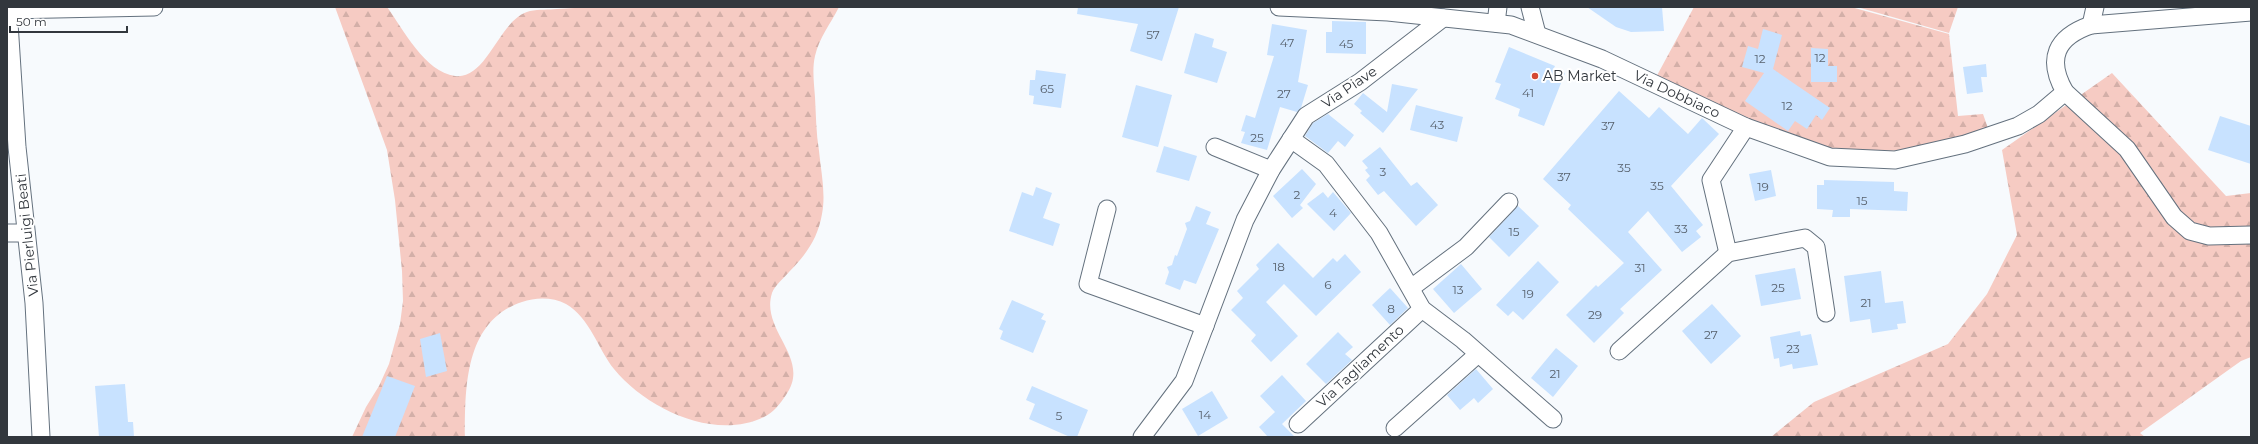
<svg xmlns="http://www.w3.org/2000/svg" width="2258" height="444" viewBox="0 0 2258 444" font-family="Montserrat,sans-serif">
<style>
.forest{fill:url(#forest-firs)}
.building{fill:#c8e2ff}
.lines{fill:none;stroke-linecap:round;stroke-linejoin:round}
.minor-casing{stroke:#64717e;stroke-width:19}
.minor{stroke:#fff;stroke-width:17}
.poi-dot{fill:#d44832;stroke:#fff;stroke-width:1.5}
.labels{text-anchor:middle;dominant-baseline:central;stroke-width:4;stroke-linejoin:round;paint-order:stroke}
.number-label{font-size:12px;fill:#58626e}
.poi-label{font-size:14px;fill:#32373d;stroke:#fff;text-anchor:start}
.street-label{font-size:14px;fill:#32373d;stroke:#fff}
</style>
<defs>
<pattern id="forest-firs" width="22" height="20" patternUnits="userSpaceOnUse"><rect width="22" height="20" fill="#f6cbc3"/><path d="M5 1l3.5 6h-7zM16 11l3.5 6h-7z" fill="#d3afa8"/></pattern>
</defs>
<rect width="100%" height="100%" fill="#f7fafd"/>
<g class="forest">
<path d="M335 7H387C403 29 425 72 455 76 488 80 499 18 530 11 539 9 549 10 557 9 586 7 614 7 642 7 708 7 773 7 839 7 831 23 819 38 815 56 812 69 814 83 815 97 816 115 816 133 819 151 821 172 826 193 822 214 818 238 806 255 789 272 784 278 775 285 772 293 760 331 812 358 786 395 780 404 774 412 764 417 714 441 647 409 614 369 598 349 590 318 566 304 553 297 536 297 522 302 465 321 465 386 465 437H352L366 407 379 386 389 364 400 324 403 301 402 271 395 200 387 150Z"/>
<polygon points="1694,7 1851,7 1949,34 1958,116 1983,114 1989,131 1920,150 1832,152 1654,81"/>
<polygon points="1857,7 1958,7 1949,33"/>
<polygon points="2112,73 2226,196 2251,193 2251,357 2241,361 2140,433 2145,437 1771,437 1814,402 1948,344 1987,294 2017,235 2002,150"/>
</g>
<g class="building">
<polygon points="1078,7 1179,7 1162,61 1130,51 1138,24 1077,14"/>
<polygon points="1587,7 1662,7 1664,31 1631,32 1616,27"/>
<polygon points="1332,21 1366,22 1366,54 1326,53 1326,32 1332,32"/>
<polygon points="1272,24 1307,30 1298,82 1308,85 1301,108 1297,112 1280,107 1267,150 1241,143 1245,132 1241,131 1246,115 1255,118 1274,56 1267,55"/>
<polygon points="1763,29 1782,35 1773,69 1830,108 1822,120 1816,115 1807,129 1795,121 1788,131 1745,101 1764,73 1742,67 1748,46 1758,49"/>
<polygon points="1195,33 1214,39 1212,47 1227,52 1217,83 1184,73"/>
<polygon points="1509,47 1555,66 1554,68 1565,73 1544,126 1518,116 1520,109 1495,99 1501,84 1495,82"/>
<polygon points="1811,48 1828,49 1828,66 1837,66 1837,82 1811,82"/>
<polygon points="1986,64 1987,77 1981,77 1983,92 1967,94 1963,67"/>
<polygon points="1036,70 1066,74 1061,108 1033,104 1034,96 1029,95 1030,80 1035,80"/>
<polygon points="1392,84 1418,89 1383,133 1360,113 1362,111 1354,104 1363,93 1387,112"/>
<polygon points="1136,85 1172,95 1158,147 1122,137"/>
<polygon points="1619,91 1649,118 1659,107 1688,134 1702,118 1719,134 1671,186 1703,225 1696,231 1701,237 1682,252 1648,211 1628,232 1662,270 1620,309 1624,313 1594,343 1566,315 1596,285 1598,287 1624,263 1568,209 1571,205 1543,179"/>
<polygon points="1416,105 1463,117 1457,142 1410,130"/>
<polygon points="1328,114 1354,135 1345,147 1338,141 1328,153 1305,136 1313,123"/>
<polygon points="2220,116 2251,126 2251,164 2208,150"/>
<polygon points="1164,146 1197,156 1189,181 1156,172"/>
<polygon points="1380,147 1411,186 1417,182 1438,205 1416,226 1384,191 1378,195 1366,180 1370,176 1365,170 1368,168 1362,161"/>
<polygon points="1302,169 1316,184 1300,205 1303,208 1292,218 1273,196"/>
<polygon points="1771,170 1776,196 1755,201 1749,174"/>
<polygon points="1824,180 1894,182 1894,191 1908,192 1907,211 1850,209 1850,217 1832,217 1833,210 1817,209 1817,185 1824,185"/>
<polygon points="1036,187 1052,193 1043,218 1060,224 1053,246 1009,231 1022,192 1033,196"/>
<polygon points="1323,192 1328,198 1333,192 1351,213 1334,231 1307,204"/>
<polygon points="1196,206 1211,212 1206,224 1219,229 1196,284 1184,280 1180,290 1165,284 1169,272 1167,267 1172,265 1175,255 1177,256 1187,229 1185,223 1190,221"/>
<polygon points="1518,206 1539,226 1509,257 1489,237"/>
<polygon points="1278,243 1313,278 1333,258 1337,262 1345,254 1361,272 1316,316 1284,284 1266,302 1298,336 1271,362 1251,341 1256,335 1231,310 1243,298 1237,291 1259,269 1256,265"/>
<polygon points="1538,261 1559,282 1523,320 1513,311 1508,316 1496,305"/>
<polygon points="1461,264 1482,289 1454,313 1433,289"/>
<polygon points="1795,268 1801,299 1761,306 1755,275"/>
<polygon points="1881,271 1885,303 1903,301 1906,323 1897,324 1898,329 1872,333 1870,319 1850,322 1844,276"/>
<polygon points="1390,288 1408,308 1390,325 1372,305"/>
<polygon points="1012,300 1044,314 1041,319 1046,321 1033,353 1000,339 1003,331 999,329"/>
<polygon points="1712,304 1741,336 1711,364 1682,331"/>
<polygon points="1800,331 1801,336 1811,334 1818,365 1793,369 1792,364 1780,367 1779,358 1774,359 1770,337"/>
<polygon points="1338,332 1353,347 1345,354 1352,360 1326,384 1306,364"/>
<polygon points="440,333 447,371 426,377 420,339"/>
<polygon points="1556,348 1578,366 1553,397 1531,378"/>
<polygon points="1476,369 1493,389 1478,403 1474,398 1460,410 1447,395"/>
<polygon points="1282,375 1306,401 1282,424 1295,437 1268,437 1259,427 1275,412 1260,396"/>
<polygon points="387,376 415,386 395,437 362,437"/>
<polygon points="125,384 128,422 133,422 134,437 99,437 95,386"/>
<polygon points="1032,386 1088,410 1077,437 1070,437 1029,419 1035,404 1026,400"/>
<polygon points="1212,391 1228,418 1198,436 1182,409"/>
</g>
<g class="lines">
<g class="minor-casing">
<g id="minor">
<polyline points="8,7 17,147 34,303 41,437"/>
<polyline points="1279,7 1388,12 1511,25 1602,59 1746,127 1830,157 1895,160 1965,144 2018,126 2039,114 2065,92"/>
<polyline points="1530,7 1537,34"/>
<polyline points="7,10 154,7"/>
<path d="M2251 12 2091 25C2056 37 2046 59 2065 92L2127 149 2174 217 2190 231 2209 236 2251 235"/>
<polyline points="1496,23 1498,7"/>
<polyline points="2091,25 2095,7"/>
<polyline points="1291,139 1326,164 1379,233 1422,309 1463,340 1553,419"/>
<polyline points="1215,147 1271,170"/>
<polyline points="1107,209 1088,284 1205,326"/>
<polyline points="7,233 26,233"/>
<polyline points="1728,253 1711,180 1746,127"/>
<polyline points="1411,288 1466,247 1509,202"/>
<polyline points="1619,351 1728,253 1805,238 1816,247 1826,313"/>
<polyline points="1298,424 1422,309"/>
<polyline points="1395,428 1478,354"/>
<polyline points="1142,437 1184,381 1245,220 1271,170 1306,116 1360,82 1443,18"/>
</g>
</g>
<use href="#minor" class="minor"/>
</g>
<circle class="poi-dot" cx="1535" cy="76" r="4"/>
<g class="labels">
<g class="number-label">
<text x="1153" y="34">57</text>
<text x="1287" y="42">47</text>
<text x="1346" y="43">45</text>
<text x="1820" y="57">12</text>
<text x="1760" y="58">12</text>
<text x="1047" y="88">65</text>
<text x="1528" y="92">41</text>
<text x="1284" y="93">27</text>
<text x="1787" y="105">12</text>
<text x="1437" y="124">43</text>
<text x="1608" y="125">37</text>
<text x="1257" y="137">25</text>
<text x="1624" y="167">35</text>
<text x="1383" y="171">3</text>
<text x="1564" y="176">37</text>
<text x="1657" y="185">35</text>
<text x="1763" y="186">19</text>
<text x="1297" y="194">2</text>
<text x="1862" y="200">15</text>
<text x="1333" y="212">4</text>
<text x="1681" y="228">33</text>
<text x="1514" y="231">15</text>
<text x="1279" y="266">18</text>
<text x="1640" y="267">31</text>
<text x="1328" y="284">6</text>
<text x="1778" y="287">25</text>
<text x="1458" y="289">13</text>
<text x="1528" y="293">19</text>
<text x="1866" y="302">21</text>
<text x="1391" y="308">8</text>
<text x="1595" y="314">29</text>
<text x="1711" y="334">27</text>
<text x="1793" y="348">23</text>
<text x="1555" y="373">21</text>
<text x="1205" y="414">14</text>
<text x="1059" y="415">5</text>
</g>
<g class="poi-label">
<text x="1543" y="76">AB Market</text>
</g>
<g class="street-label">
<text transform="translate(1349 87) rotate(-34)">Via Piave</text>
<text transform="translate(1677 94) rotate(25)">Via Dobbiaco</text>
<text transform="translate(27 235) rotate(-96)">Via Pierluigi Beati</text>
<text transform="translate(1360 366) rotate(-43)">Via Tagliamento</text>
</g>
</g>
<rect width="2258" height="444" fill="none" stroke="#32373d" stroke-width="16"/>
<path d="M10 26v6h117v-6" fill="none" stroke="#32373d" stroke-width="2"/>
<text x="16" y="26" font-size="12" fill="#32373d" stroke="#ffffff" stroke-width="3" paint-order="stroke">50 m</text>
</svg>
